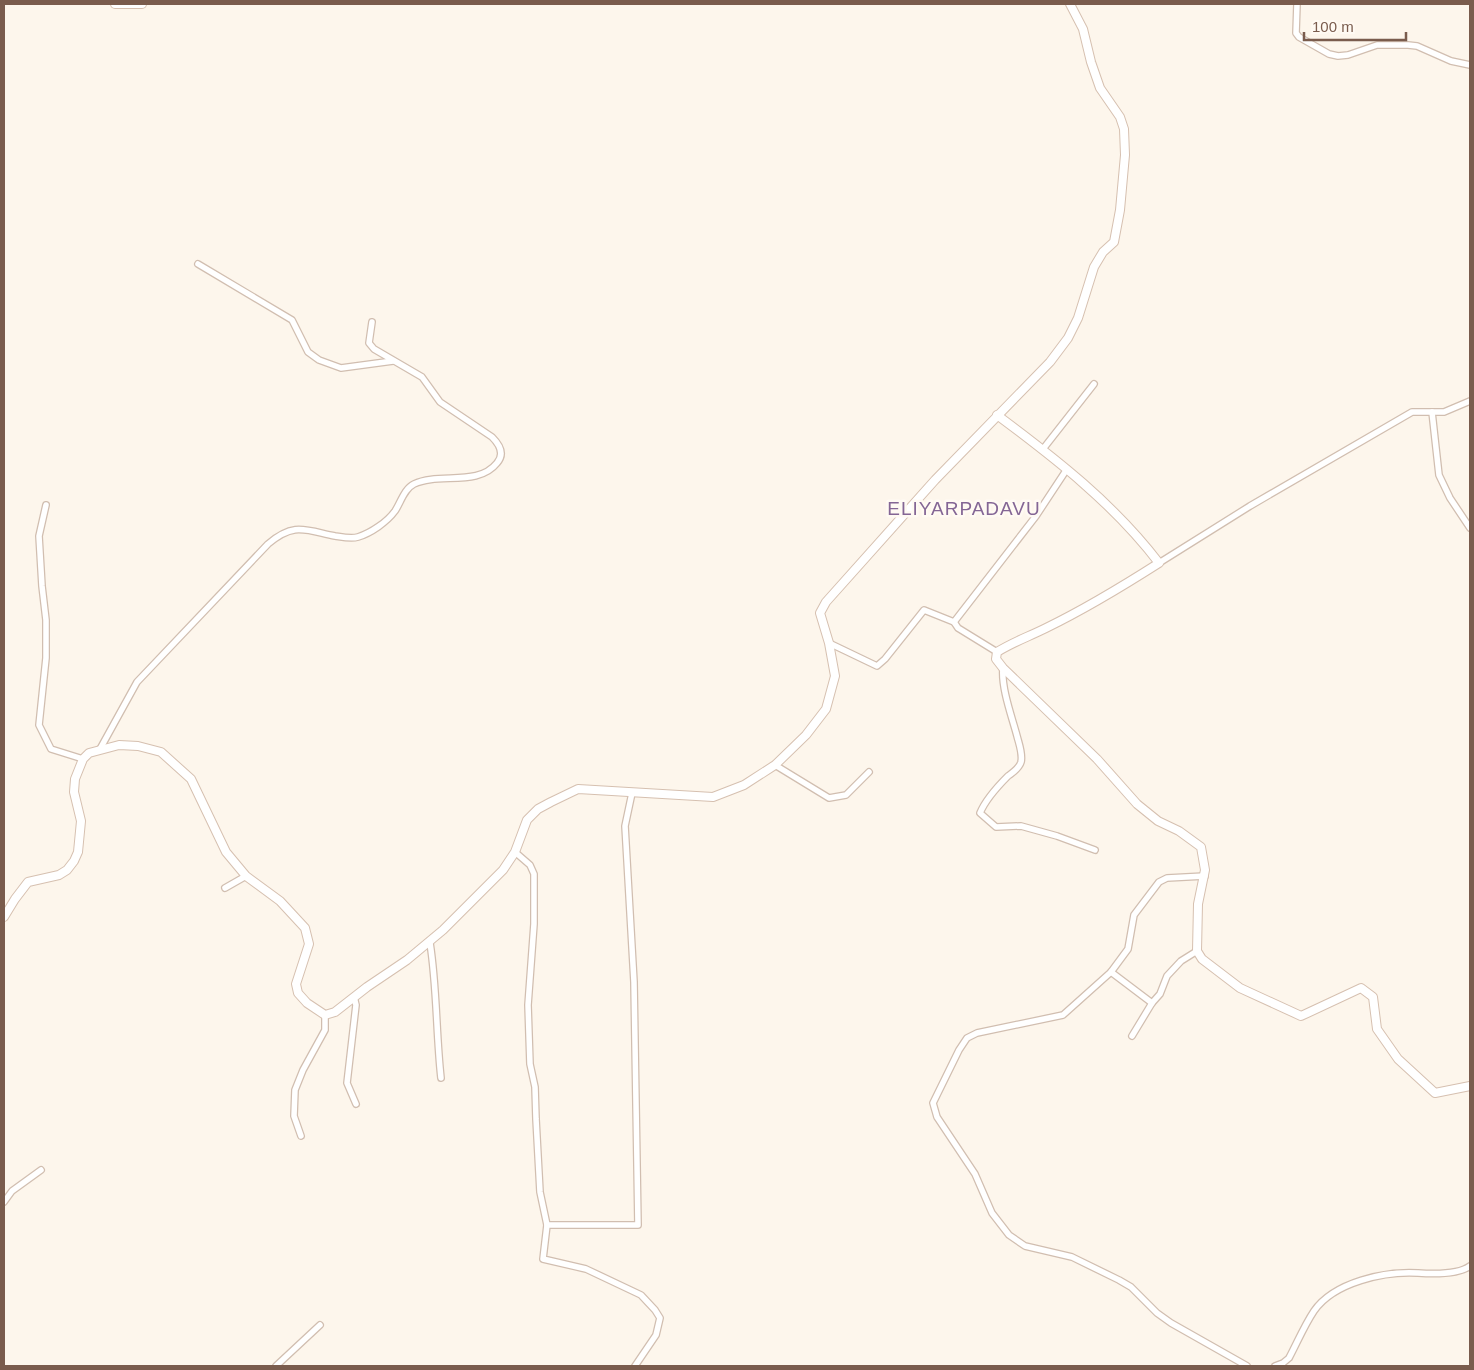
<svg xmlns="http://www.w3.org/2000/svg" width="1474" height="1370" viewBox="0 0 1474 1370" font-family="Arial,sans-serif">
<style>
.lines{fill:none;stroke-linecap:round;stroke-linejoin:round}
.street-casing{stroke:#d1beb0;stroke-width:8}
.secondary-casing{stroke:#d6c0b0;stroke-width:10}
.street{stroke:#fff;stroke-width:5.5}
.secondary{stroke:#fff;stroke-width:8}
.labels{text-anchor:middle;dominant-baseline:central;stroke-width:5;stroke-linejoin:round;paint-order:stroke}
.quarter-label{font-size:19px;letter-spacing:1px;fill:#846695;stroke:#fffaf3}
</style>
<rect width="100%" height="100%" fill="#fdf6ec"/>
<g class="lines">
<g class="street-casing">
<g id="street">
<polyline points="1297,4 1296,33 1299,37 1329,54 1338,56 1348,55 1377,45 1408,45 1417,46 1451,61 1470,65"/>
<polyline points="198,264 292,320 308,352 319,360 341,368 393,361"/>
<polyline points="1432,412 1439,475 1450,498 1470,528"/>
<polyline points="1043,449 1094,384"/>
<polyline points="46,505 39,536 42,586 46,620 46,658 39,725 51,749 83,759"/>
<polyline points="1159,563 1250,506 1412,412 1444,412 1470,401"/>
<polyline points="954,622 1036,516 1067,469"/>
<polyline points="829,643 877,666 885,659 924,610 954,622 958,628 997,652"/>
<path d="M1003 668C1001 688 1012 717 1017 736 1019 744 1023 754 1021 762 1019 769 1013 772 1008 776 999 785 985 801 980 813L996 827 1021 826 1057 836 1095 850"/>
<path d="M100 749 137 682 268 544C294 522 305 530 335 536 342 537 351 539 358 537 371 533 387 522 395 511 401 502 404 489 414 484 439 472 478 487 497 463 505 454 500 445 492 437L440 402 422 377 374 349 369 343 372 322"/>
<polyline points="775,765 829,798 846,795 869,772"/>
<polyline points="632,793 625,826 634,982 638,1225 547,1225 543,1259 586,1269 641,1295 655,1310 660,1318 656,1335 635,1366"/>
<polyline points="515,852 530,865 534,874 534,924 528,1005 530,1064 535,1087 536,1119 540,1192 547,1225"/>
<polyline points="1205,876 1167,878 1159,882 1134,915 1128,949 1111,972 1063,1015 977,1033 967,1038 959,1050 933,1103 937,1117 975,1174 992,1213 1009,1235 1025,1246 1072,1257 1119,1280 1131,1287 1157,1313 1171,1323 1247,1366"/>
<polyline points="225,888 246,876"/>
<path d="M430 943C437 987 436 1033 441 1078"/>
<polyline points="1111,972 1152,1003"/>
<polyline points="354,997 356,1005 347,1083 356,1104"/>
<polyline points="1132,1036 1152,1003 1160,994 1167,976 1181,961 1197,951"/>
<polyline points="301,1136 294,1116 295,1090 303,1070 325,1030 325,1015"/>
<polyline points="4,1202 12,1191 41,1170"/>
<polyline points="276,1366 320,1325"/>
<path d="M1275 1366 1283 1363 1289 1358C1297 1343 1304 1326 1314 1311 1334 1282 1385 1271 1418 1273 1433 1274 1458 1275 1470 1266"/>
</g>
</g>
<g class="secondary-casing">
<g id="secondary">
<polyline points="115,4 142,4"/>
<path d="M997 415C1056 459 1114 504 1159 563 1123 586 1085 609 1046 628 1028 637 1015 641 997 652L996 659 1003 668 1097 759 1137 804 1158 821 1179 831 1201 847 1205 870 1198 904 1197 951 1202 959 1240 988 1301 1016 1361 988 1373 997 1377 1029 1398 1059 1435 1093 1470 1086"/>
<polyline points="4,917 15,899 28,882 59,875 67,870 74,861 78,852 81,821 74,792 75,779 83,759 89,753 119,745 138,746 161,752 191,779 226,852 246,876 280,901 305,928 309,944 296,984 298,993 307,1003 325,1015 335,1012 367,987 407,960 443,930 503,870 515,852 527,820 538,809 551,802 578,789 713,797 744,785 775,765 806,735 826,709 835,676 829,643 820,613 826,602 935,480 1050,362 1068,338 1078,318 1094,267 1103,252 1114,242 1120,210 1125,155 1124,129 1120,117 1100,88 1091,62 1083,29 1070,4"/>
</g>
</g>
<use href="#street" class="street"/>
<use href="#secondary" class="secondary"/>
</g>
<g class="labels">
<g class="quarter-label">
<text x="964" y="508">ELIYARPADAVU</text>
</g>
</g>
<rect width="1474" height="1370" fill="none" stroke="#7a5c4d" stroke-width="10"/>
<path d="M1304 32v8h102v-8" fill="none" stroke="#7a5c4d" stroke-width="2.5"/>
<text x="1312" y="32" font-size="15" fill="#7a5c4d" stroke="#fffaf3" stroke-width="4" paint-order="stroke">100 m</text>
</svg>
